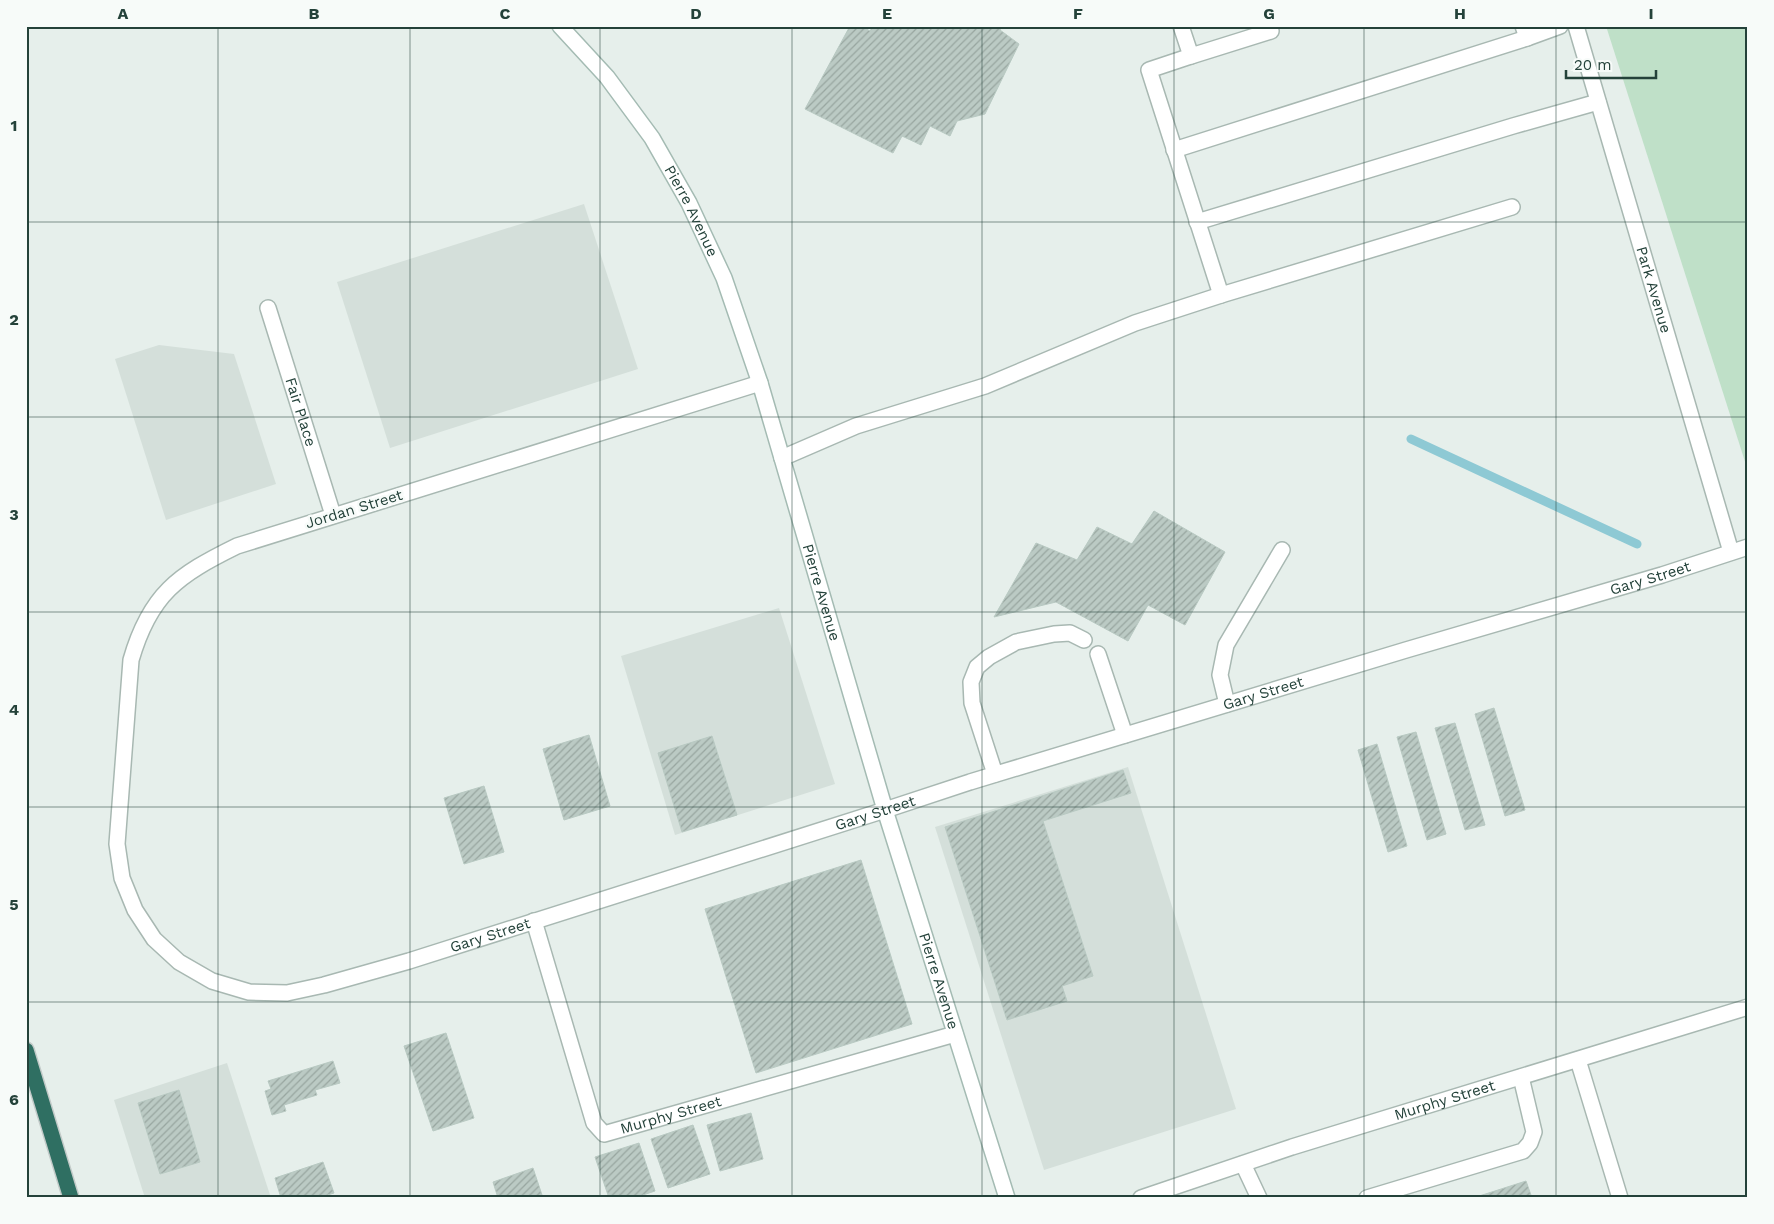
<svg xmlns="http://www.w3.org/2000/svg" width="1774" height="1224" viewBox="0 0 1774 1224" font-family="'Work Sans',sans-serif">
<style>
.built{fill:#d4dfda}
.park{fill:#bfe0c8}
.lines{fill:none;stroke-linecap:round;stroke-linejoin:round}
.stream{stroke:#8ec9d4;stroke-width:9}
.building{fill:url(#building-hatch);stroke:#b8c9c2}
.service-casing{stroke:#a8b8b2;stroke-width:18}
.minor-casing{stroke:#a8b8b2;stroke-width:18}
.tertiary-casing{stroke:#a8b8b2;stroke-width:18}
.secondary-casing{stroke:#a4bbb3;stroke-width:18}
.motorway-casing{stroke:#c2cac8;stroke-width:18}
.service{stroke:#fff;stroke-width:15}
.minor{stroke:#fff;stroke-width:15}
.tertiary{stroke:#fff;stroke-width:15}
.secondary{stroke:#fff;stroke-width:15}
.motorway{stroke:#2f6f62;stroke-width:15}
.grid{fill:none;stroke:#24423a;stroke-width:1;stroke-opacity:0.55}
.labels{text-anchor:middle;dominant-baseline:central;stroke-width:5;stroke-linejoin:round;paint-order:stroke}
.street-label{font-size:15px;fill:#24423a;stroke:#f7fbf9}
.neatline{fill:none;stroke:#24423a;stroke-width:2}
.grid-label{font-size:16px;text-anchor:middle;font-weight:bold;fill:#24423a}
</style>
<defs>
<pattern id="building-hatch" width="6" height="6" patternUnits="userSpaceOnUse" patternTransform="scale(1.25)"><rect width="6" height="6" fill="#bbcac4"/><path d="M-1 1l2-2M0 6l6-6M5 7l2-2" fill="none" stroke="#98a6a0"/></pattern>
</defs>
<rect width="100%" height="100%" fill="#e6efeb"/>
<g class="built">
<polygon points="584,204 638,369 390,448 337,282"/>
<polygon points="159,345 234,354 276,484 166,520 115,359"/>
<polygon points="779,608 835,784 675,835 621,656"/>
<polygon points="1128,767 1236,1109 1044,1170 935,827"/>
<polygon points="227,1063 271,1198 145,1198 114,1100"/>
</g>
<polygon class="park" points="1606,26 1748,26 1748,471"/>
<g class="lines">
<polyline class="stream" points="1411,439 1637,544"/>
</g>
<g class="building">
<polygon points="850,26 861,26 870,31 873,26 1002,26 1000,30 1019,44 985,114 957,121 950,136 930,126 921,145 902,136 893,153 805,109"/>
<polygon points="1154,511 1225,552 1185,625 1148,605 1128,641 1056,602 994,617 1036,543 1077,560 1097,527 1132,544"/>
<polygon points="1494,708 1525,810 1505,816 1475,714"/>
<polygon points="1455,723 1485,825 1465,830 1435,728"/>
<polygon points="1416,732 1446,834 1427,840 1397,737"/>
<polygon points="589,735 610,806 564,820 543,749"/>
<polygon points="712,736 737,815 682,832 658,753"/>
<polygon points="1377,744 1407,846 1388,852 1358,750"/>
<polygon points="1123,770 1131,793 1043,821 1093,976 1062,986 1067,1001 1007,1020 945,827"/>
<polygon points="484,786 504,852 464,864 444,798"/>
<polygon points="861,860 912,1024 756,1073 705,909"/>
<polygon points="446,1033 474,1118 433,1131 404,1046"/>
<polygon points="333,1061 340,1083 315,1090 317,1095 284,1105 286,1111 272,1115 265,1091 271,1089 268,1081"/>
<polygon points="179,1090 200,1162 160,1174 138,1103"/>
<polygon points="751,1113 763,1159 720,1171 707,1125"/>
<polygon points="693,1125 710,1174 668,1188 651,1139"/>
<polygon points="639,1143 655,1191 634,1198 609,1198 595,1157"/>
<polygon points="323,1162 334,1193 318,1198 281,1198 275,1178"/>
<polygon points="533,1168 543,1198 498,1198 493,1182"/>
<polygon points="1526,1181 1532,1198 1473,1198"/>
</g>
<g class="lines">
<g class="service-casing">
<g id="service">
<polyline points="1181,26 1191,56 1271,31 1269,26"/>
<polyline points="1523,26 1527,38 1560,26"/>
<polyline points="1191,56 1149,70 1221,295 1512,207"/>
<polyline points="1174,150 1527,38"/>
<polyline points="1197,222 1513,126 1598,102"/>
<polyline points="782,458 856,426 985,386 1135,323 1221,295"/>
<polyline points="1098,654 1125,735"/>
<polyline points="1227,704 1220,675 1226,645 1282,550"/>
<polyline points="995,774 972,703 971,682 977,667 989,657 1016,642 1054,634 1070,633 1084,640"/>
<polyline points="1578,1060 1620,1198"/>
<polyline points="1243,1164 1259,1198"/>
<polyline points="1367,1198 1523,1151 1530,1143 1534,1132 1521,1077"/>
</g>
</g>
<g class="minor-casing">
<g id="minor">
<path id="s1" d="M1576 26 1731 552"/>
<path id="s2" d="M268 308 333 515"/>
<path id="s3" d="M760 383 237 546C178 575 150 594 131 660L117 844 122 878 135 910 154 939 179 962 212 981 249 992 287 993 324 985 409 961 885 810 970 782 1406 650 1662 575 1748 547"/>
<path id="s4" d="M534 921 594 1123 604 1134 955 1034"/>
</g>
</g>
<g class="tertiary-casing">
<g id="tertiary">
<path id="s5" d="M1141 1198 1292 1147 1748 1007"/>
</g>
</g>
<g class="secondary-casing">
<g id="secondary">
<path id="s6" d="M560 26 607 77 652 138 689 203 724 278 760 383 885 810 1007 1198"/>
</g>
</g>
<g class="motorway-casing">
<polyline id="motorway" points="26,1050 71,1198"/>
</g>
<use href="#service" class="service"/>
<use href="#minor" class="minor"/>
<use href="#tertiary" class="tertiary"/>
<use href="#secondary" class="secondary"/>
<use href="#motorway" class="motorway"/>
</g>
<path class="grid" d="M218 26V1198M410 26V1198M600 26V1198M792 26V1198M982 26V1198M1174 26V1198M1364 26V1198M1556 26V1198M26 222H1748M26 417H1748M26 612H1748M26 807H1748M26 1002H1748"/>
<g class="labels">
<g class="street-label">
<text stroke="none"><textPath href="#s6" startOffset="228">Pierre Avenue</textPath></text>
<text stroke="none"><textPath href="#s1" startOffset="275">Park Avenue</textPath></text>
<text stroke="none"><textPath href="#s2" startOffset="109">Fair Place</textPath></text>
<text transform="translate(354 509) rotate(-17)">Jordan Street</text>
<text stroke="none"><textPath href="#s3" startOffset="2572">Gary Street</textPath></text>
<text stroke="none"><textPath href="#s6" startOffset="632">Pierre Avenue</textPath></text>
<text stroke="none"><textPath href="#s3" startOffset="2168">Gary Street</textPath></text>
<text stroke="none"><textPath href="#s3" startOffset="1762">Gary Street</textPath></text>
<text stroke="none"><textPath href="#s3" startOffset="1358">Gary Street</textPath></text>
<text stroke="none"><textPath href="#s6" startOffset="1038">Pierre Avenue</textPath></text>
<text stroke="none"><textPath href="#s5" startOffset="319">Murphy Street</textPath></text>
<text stroke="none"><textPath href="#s4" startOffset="295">Murphy Street</textPath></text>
</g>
</g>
<rect width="1774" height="1224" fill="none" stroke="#f7fbf9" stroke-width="55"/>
<path d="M1566 70v8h90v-8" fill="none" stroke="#24423a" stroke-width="2.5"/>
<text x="1574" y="70" font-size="15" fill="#24423a" stroke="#f7fbf9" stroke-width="4" paint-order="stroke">20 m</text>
<rect x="28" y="28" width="1718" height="1168" class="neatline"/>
<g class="grid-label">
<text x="123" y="19">A</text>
<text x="314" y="19">B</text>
<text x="505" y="19">C</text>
<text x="696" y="19">D</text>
<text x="887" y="19">E</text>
<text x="1078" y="19">F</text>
<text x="1269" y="19">G</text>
<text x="1460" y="19">H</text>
<text x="1651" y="19">I</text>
<text x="14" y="131">1</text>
<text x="14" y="325">2</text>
<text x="14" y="520">3</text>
<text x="14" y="715">4</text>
<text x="14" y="910">5</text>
<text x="14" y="1105">6</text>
</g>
</svg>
